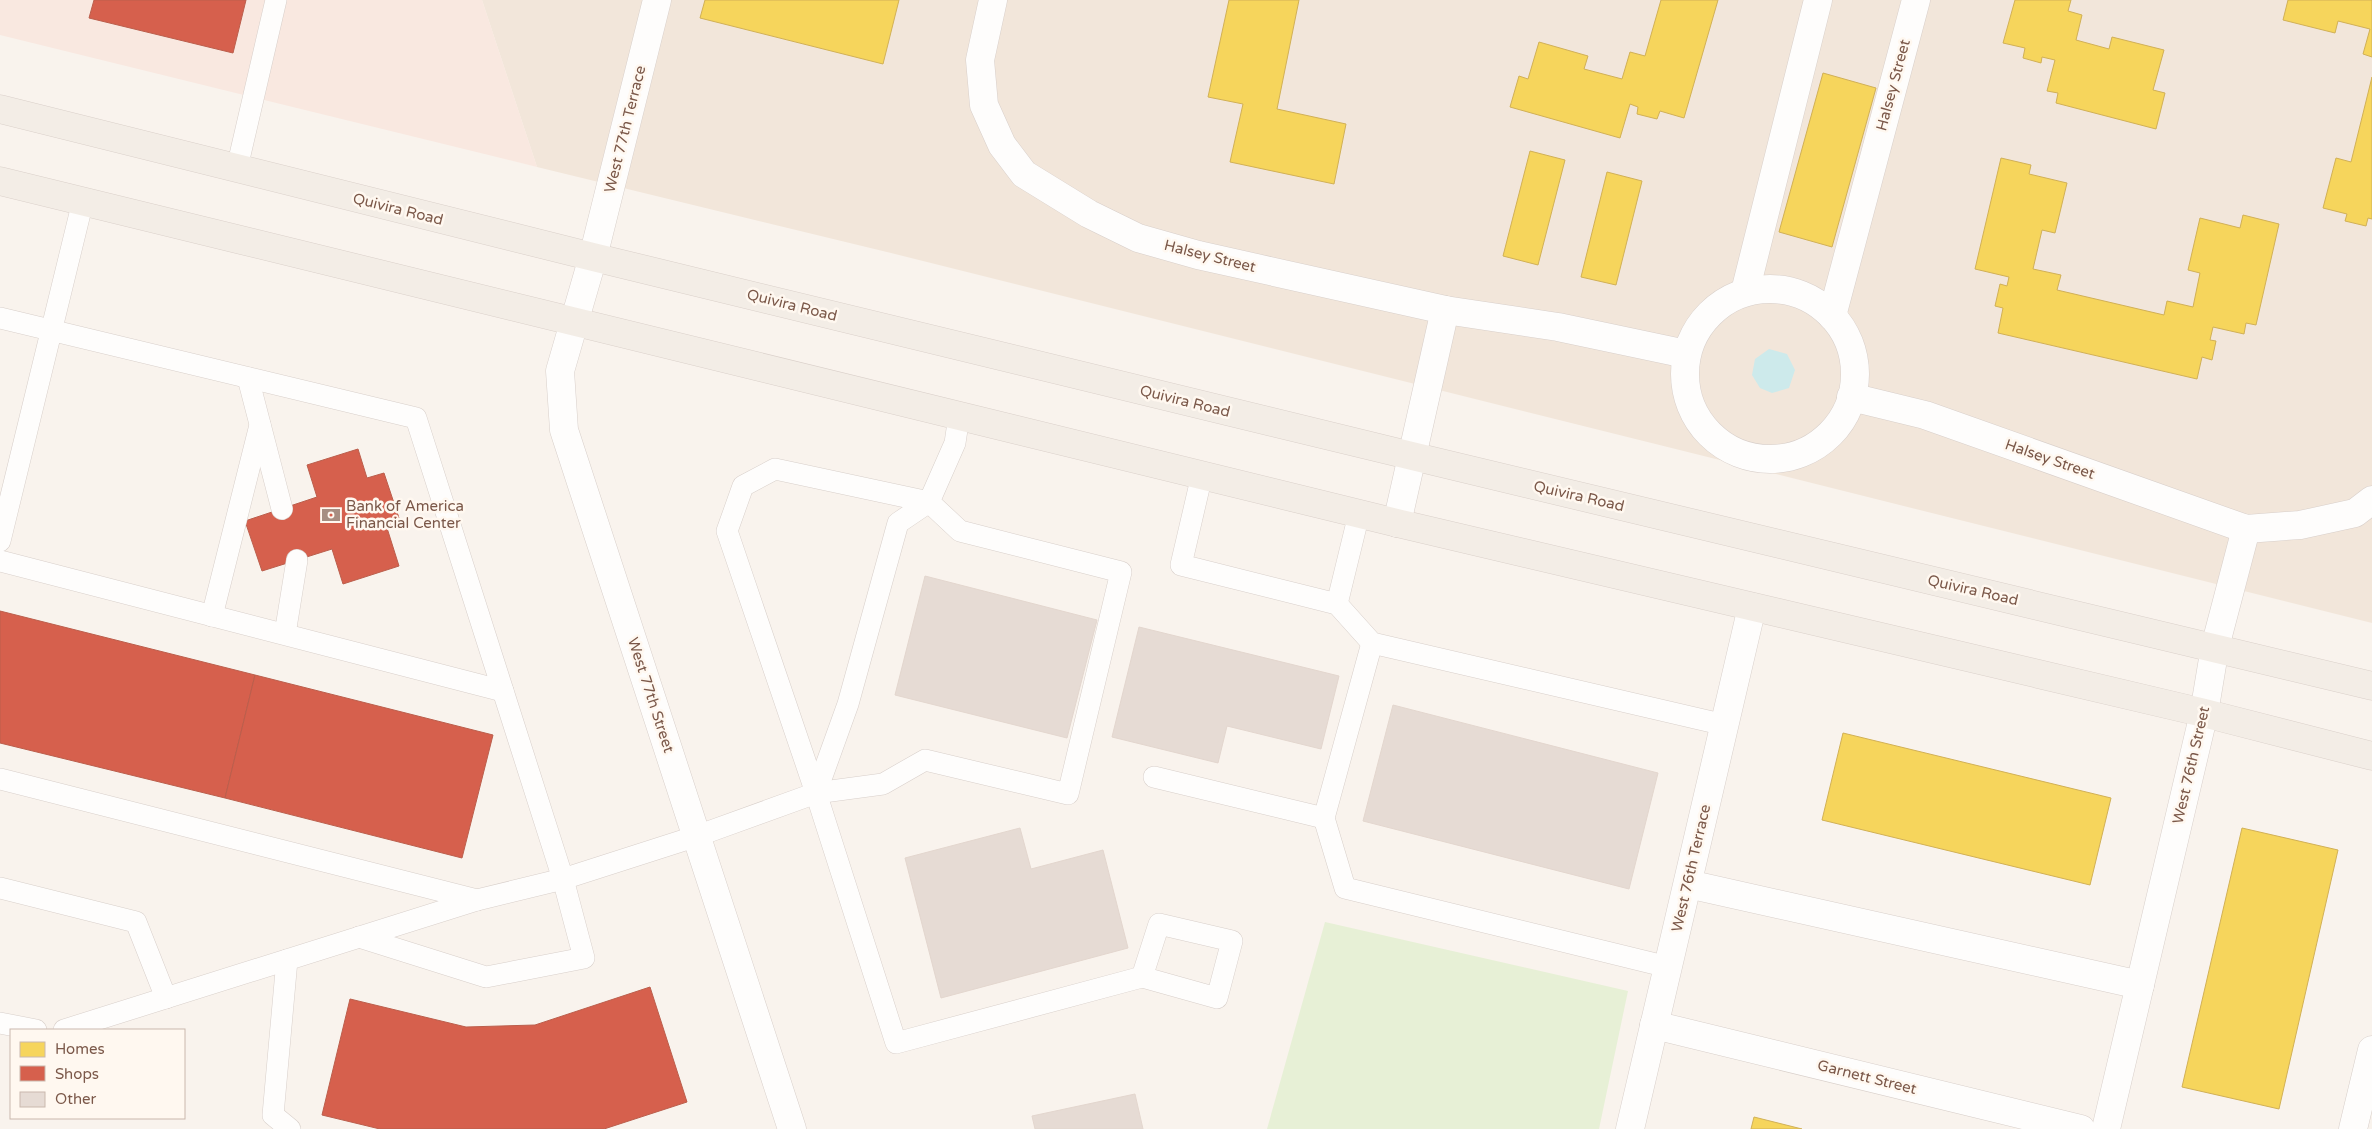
<svg xmlns="http://www.w3.org/2000/svg" width="2372" height="1129" viewBox="0 0 2372 1129" font-family="'Varela Round',sans-serif">
<style>
.residential{fill:#f2e6da}
.commercial{fill:#f9e8e0}
.green{fill:#e7f0d6}
.water{fill:#cdeaeb}
.homes{fill:#f6d55c;stroke:#d1b056}
.shops{fill:#d6604d;stroke:#bb5e4c}
.building{fill:#e6dbd4;stroke:#e3d6ce}
.lines{fill:none;stroke-linecap:round;stroke-linejoin:round}
.lane-casing{stroke:#d8cfca;stroke-width:22}
.street-casing{stroke:#d8cfca;stroke-width:29}
.primary-casing{stroke:#dad0ca;stroke-width:29}
.lane{stroke:#fefdfc;stroke-width:21}
.street{stroke:#fefdfc;stroke-width:28}
.primary{stroke:#f3ede6;stroke-width:28}
.labels{text-anchor:middle;dominant-baseline:central;stroke-width:5;stroke-linejoin:round;paint-order:stroke}
.street-label{font-size:15px;fill:#7b5849;stroke:#fff8f0}
.poi-label{font-size:15px;fill:#7b5849;stroke:#fff8f0;text-anchor:start}
</style>
<rect width="100%" height="100%" fill="#f9f3ed"/>
<polygon class="residential" points="482,0 2372,0 2372,623 891,253 537,167"/>
<polygon class="commercial" points="0,0 482,0 537,167 0,35"/>
<polygon class="green" points="1325,922 1628,991 1599,1129 1267,1129"/>
<polygon class="water" points="1769,349 1787,354 1795,370 1789,388 1772,393 1760,388 1752,375 1755,359"/>
<g class="homes">
<polygon points="705,0 899,0 883,64 700,18"/>
<polygon points="1229,0 1299,0 1277,109 1346,124 1334,184 1230,162 1243,104 1208,97"/>
<polygon points="1661,0 1718,0 1684,118 1660,111 1657,119 1637,114 1638,107 1630,104 1620,138 1510,107 1519,76 1528,79 1539,42 1588,56 1584,69 1622,79 1630,52 1645,56"/>
<polygon points="2015,0 2071,0 2068,11 2082,15 2076,40 2109,49 2112,37 2164,50 2153,90 2165,93 2156,129 2056,103 2058,93 2047,91 2055,60 2042,57 2041,63 2023,58 2025,48 2003,43"/>
<polygon points="2288,0 2372,0 2372,57 2363,54 2370,29 2338,21 2335,33 2283,20"/>
<polygon points="1823,73 1876,88 1832,247 1779,232"/>
<polygon points="2372,77 2372,219 2368,218 2366,226 2345,221 2347,214 2323,208 2336,158 2351,162"/>
<polygon points="1530,151 1565,160 1538,265 1503,256"/>
<polygon points="2001,158 2031,165 2029,174 2067,183 2055,233 2042,230 2033,269 2061,275 2057,290 2164,315 2167,301 2193,307 2200,273 2188,270 2200,218 2240,228 2243,215 2279,224 2256,325 2246,323 2244,334 2213,327 2210,340 2216,341 2212,360 2202,357 2197,379 1998,333 2003,308 1995,306 2000,284 2007,286 2009,277 1975,269"/>
<polygon points="1607,172 1642,181 1616,285 1581,277"/>
<polygon points="1843,733 2111,798 2090,885 1822,820"/>
<polygon points="2242,828 2338,850 2279,1109 2182,1087"/>
<polygon points="1754,1117 1802,1129 1751,1129"/>
</g>
<g class="shops">
<polygon points="94,0 246,0 233,53 89,18"/>
<polygon points="358,449 367,478 384,473 401,524 387,528 399,566 343,584 332,549 262,571 245,521 317,497 307,465"/>
<polygon points="0,611 255,675 225,798 0,743"/>
<polygon points="255,675 493,735 462,858 225,798"/>
<polygon points="650,987 687,1102 604,1129 380,1129 322,1115 350,999 466,1027 535,1025"/>
</g>
<g class="building">
<polygon points="925,576 1097,620 1067,738 895,695"/>
<polygon points="1139,627 1339,676 1321,749 1227,726 1218,763 1112,737"/>
<polygon points="1393,705 1658,773 1629,889 1363,821"/>
<polygon points="1020,828 1031,869 1103,850 1128,948 941,998 905,858"/>
<polygon points="1135,1094 1143,1129 1035,1129 1032,1116"/>
</g>
<g class="lines">
<g class="lane-casing">
<g id="lane">
<polyline points="237,168 276,0"/>
<polyline points="0,318 416,418 563,879 697,836 816,793 883,784 925,760 1068,794 1121,572 960,531 929,502 955,443 959,416"/>
<polyline points="248,378 282,509"/>
<polyline points="1202,475 1181,565 1337,604 1372,643 1725,725"/>
<polyline points="929,502 775,469 743,486 727,531 816,793 896,1043 1142,977 1159,924 1232,941 1217,998 1142,977"/>
<polyline points="0,541 83,201"/>
<polyline points="0,561 503,691"/>
<polyline points="1337,604 1359,514"/>
<polyline points="212,616 260,425"/>
<polyline points="285,634 297,560"/>
<polyline points="1372,643 1324,818 1345,888 1668,967"/>
<polyline points="1154,777 1324,818"/>
<polyline points="0,779 477,900 563,879 584,958 486,977 359,937"/>
<polyline points="816,793 848,704 898,523 929,502"/>
<polyline points="0,888 136,922 166,998"/>
<polyline points="287,960 273,1115 290,1129"/>
<polyline points="0,1023 36,1030"/>
<polyline points="64,1030 477,900"/>
</g>
</g>
<g class="street-casing">
<g id="street">
<polyline points="657,0 593,257 560,371 564,430 792,1129"/>
<polyline points="993,0 980,60 984,105 1002,145 1024,174 1089,214 1138,238 1198,255 1445,310 1558,327 1686,354"/>
<circle cx="1770" cy="374" r="85"/>
<polyline points="1745,292 1818,0"/>
<polyline points="1832,316 1916,0"/>
<polyline points="1851,397 1925,415 2246,529 2300,525 2355,513 2372,500"/>
<polyline points="1397,523 1445,310"/>
<polyline points="1688,884 2140,985"/>
<polyline points="1654,1025 2081,1129"/>
<polyline points="1630,1129 1752,607"/>
<polyline points="2106,1129 2204,713 2215,647 2246,529"/>
<polyline points="2353,1129 2372,1050"/>
</g>
</g>
<g class="primary-casing">
<g id="primary">
<polyline points="0,109 593,257 1412,456 2372,686"/>
<polyline points="0,181 1397,523 2204,713 2372,756"/>
</g>
</g>
<use href="#lane" class="lane"/>
<use href="#street" class="street"/>
<use href="#primary" class="primary"/>
</g>
<defs>
<g id="bank-bare" transform="scale(1.5)"><path d="M-6-4H6V4H-6ZM0-2.3a2.3 2.3 0 1 0 0 4.6a2.3 2.3 0 1 0 0-4.6Z" fill="#a78e82" stroke="#fff8f0" stroke-width="2.5" paint-order="stroke"/></g>
</defs>
<g fill-rule="evenodd">
<use href="#bank-bare" x="331" y="515"/>
</g>
<g class="labels">
<g class="street-label">
<text transform="translate(1893 85) rotate(-75)">Halsey Street</text>
<text transform="translate(625 129) rotate(-76)">West 77th Terrace</text>
<text transform="translate(398 209) rotate(14)">Quivira Road</text>
<text transform="translate(1210 256) rotate(14)">Halsey Street</text>
<text transform="translate(792 305) rotate(14)">Quivira Road</text>
<text transform="translate(1185 401) rotate(14)">Quivira Road</text>
<text transform="translate(2050 459) rotate(19)">Halsey Street</text>
<text transform="translate(1579 496) rotate(13)">Quivira Road</text>
<text transform="translate(1973 590) rotate(13)">Quivira Road</text>
<text transform="translate(651 695) rotate(72)">West 77th Street</text>
<text transform="translate(2191 765) rotate(-77)">West 76th Street</text>
<text transform="translate(1691 868) rotate(-77)">West 76th Terrace</text>
<text transform="translate(1867 1077) rotate(14)">Garnett Street</text>
</g>
<g class="poi-label">
<text x="346" y="506">Bank of America<tspan x="346" dy="17">Financial Center</tspan></text>
</g>
</g>
<rect x="10" y="1029" width="175" height="90" fill="#fff8f0" stroke="#cab8ad"/>
<rect x="20" y="1042" width="25" height="15" fill="#f6d55c" stroke="#cab8ad"/>
<text x="55" y="1054" font-size="15" fill="#7b5849">Homes</text>
<rect x="20" y="1066" width="25" height="15" fill="#d6604d" stroke="#cab8ad"/>
<text x="55" y="1079" font-size="15" fill="#7b5849">Shops</text>
<rect x="20" y="1092" width="25" height="15" fill="#e6dbd4" stroke="#cab8ad"/>
<text x="55" y="1104" font-size="15" fill="#7b5849">Other</text>
</svg>
